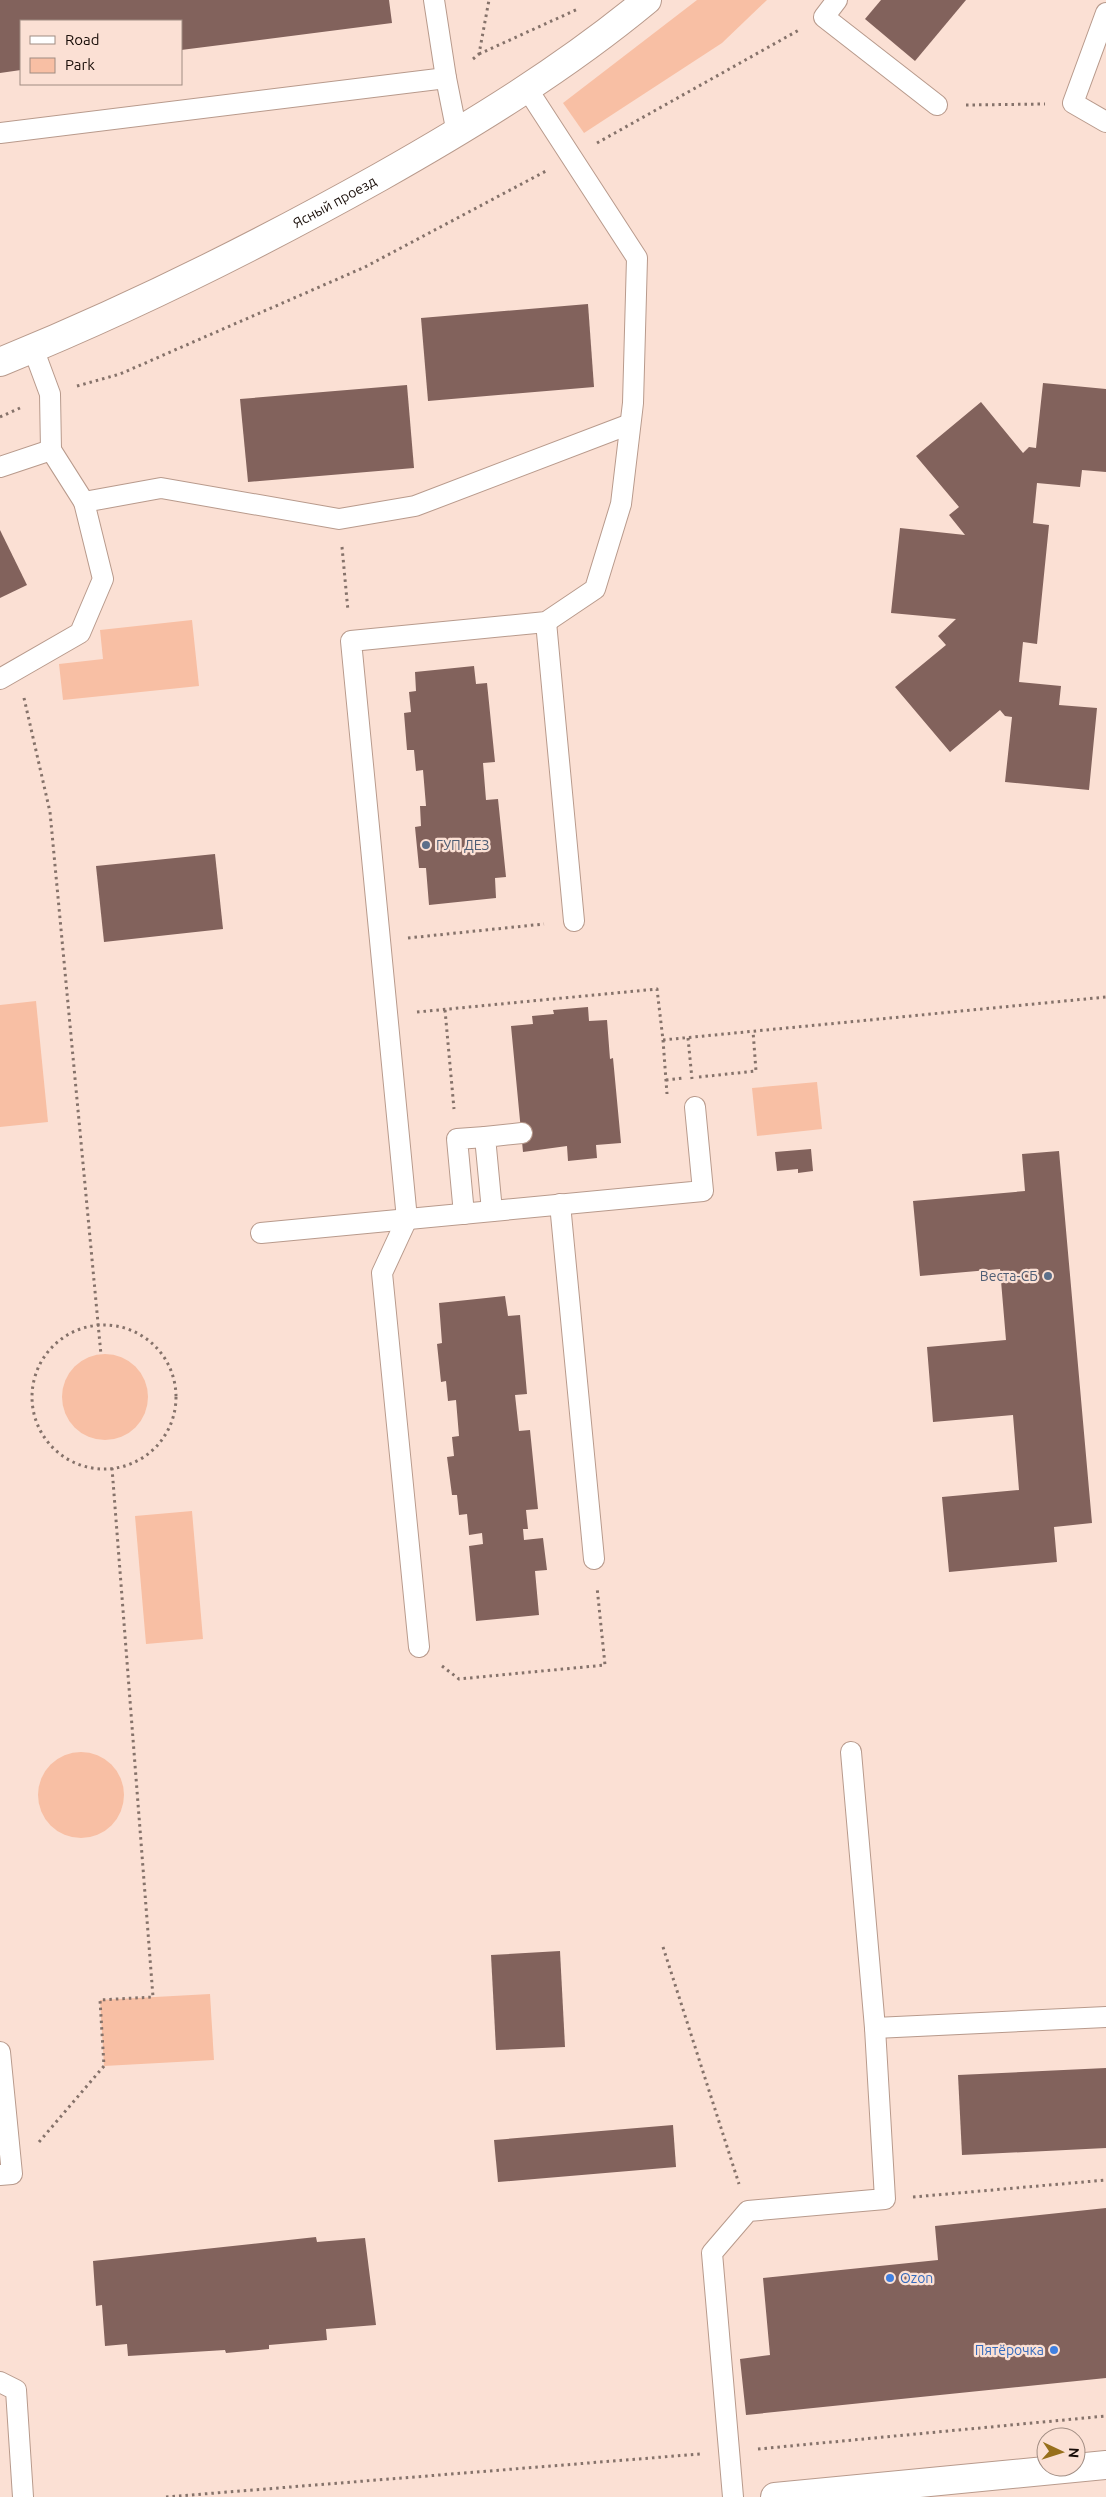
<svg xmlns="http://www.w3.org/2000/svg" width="1106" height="2497" viewBox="0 0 1106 2497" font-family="Ubuntu,sans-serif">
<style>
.green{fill:#f8bfa4}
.building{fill:#82625c}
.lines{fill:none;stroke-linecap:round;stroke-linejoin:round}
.service-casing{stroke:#b89a8c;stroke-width:22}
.minor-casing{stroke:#b89a8c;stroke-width:30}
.tertiary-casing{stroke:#b89a8c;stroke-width:30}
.path{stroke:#85726a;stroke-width:3;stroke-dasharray:2.5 4;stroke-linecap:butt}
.service{stroke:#fff;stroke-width:20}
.minor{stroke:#fff;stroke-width:28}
.tertiary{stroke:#fff;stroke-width:28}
.service-dot{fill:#5c6f8a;stroke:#fbe0d4;stroke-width:2}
.shop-dot{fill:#3f7fe0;stroke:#fbe0d4;stroke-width:2}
.labels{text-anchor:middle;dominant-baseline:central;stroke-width:4.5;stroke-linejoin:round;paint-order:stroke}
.street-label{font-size:14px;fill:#180d08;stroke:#fbe0d4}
.service-label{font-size:14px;fill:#4e5e75;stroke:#fbe0d4;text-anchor:start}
.shop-label{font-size:14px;fill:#366cbe;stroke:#fbe0d4;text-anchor:start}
</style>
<rect width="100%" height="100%" fill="#fbe0d4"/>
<g class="green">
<polygon points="697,0 767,0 722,43 584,133 563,103"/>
<polygon points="192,620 199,686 63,700 59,664 103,659 100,630"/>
<polygon points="36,1001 48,1122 0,1127 0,1005"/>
<polygon points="817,1082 822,1129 757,1136 752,1088"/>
<circle cx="105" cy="1397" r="43"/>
<polygon points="192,1511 203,1639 146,1644 135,1516"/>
<circle cx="81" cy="1795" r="43"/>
<polygon points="210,1994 214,2060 104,2066 100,2000"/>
</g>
<g class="building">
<polygon points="0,0 389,0 392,23 181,50 181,21 21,21 21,70 0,73"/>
<polygon points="881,0 966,0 915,61 865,19"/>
<polygon points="588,304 594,387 428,401 421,318"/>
<polygon points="1043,383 1106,389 1106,472 1082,470 1080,487 1037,483 1033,523 1049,525 1037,644 1023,642 1019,682 1061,686 1059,705 1097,708 1089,790 1005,782 1012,717 1005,716 1000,710 950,752 895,687 946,645 938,636 956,619 891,613 900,528 965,535 949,515 959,507 916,456 981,402 1023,453 1029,447 1036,448"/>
<polygon points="407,385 414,468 248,482 240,399"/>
<polygon points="0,530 27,585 0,598"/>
<polygon points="474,666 476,684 487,683 495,762 483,763 486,800 498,799 506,877 495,878 496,898 429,905 426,868 419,868 415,827 421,826 420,806 426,806 423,770 416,771 414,750 407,750 404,713 411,712 409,692 416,691 415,672"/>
<polygon points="215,854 223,929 104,942 96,866"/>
<polygon points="588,1007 589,1021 607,1020 610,1059 613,1058 621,1143 596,1145 597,1158 568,1161 567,1146 523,1152 511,1026 533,1024 532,1016 554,1014 553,1010"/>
<polygon points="811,1149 813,1171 798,1173 798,1169 777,1171 775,1152"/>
<polygon points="1059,1151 1092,1523 1054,1527 1057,1562 949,1572 942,1497 1019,1490 1013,1415 933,1422 927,1347 1006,1340 1000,1269 920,1276 913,1201 1025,1191 1022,1154"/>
<polygon points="505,1296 508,1316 520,1315 527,1394 515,1395 519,1431 530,1430 538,1509 526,1510 528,1529 523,1529 524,1540 543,1538 547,1570 535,1571 539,1615 476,1621 469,1546 483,1544 482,1533 469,1535 467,1514 459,1515 457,1495 452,1495 447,1457 454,1456 452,1437 459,1436 456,1400 448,1401 446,1381 441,1382 437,1344 442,1343 439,1303"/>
<polygon points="560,1951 565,2047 496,2050 491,1955"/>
<polygon points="1106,2068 1106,2148 962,2155 958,2075"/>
<polygon points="673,2125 676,2167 498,2182 494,2140"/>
<polygon points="1106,2208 1106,2378 746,2415 740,2359 770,2355 763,2278 938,2260 935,2226"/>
<polygon points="316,2237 317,2242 365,2238 376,2325 326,2329 327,2340 269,2345 269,2349 226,2353 225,2350 128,2356 127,2344 105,2346 102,2305 96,2306 93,2261"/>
</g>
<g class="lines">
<g class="service-casing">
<g id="service">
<polyline points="434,0 446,78 457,133"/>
<polyline points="837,0 824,17 937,105"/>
<polyline points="1106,13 1073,103 1106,122"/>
<polyline points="0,133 446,78"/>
<polyline points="33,348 50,394 51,450"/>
<polyline points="0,467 51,450 84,502 161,488 339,519 415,506 630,424"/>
<polyline points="546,622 574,921"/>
<polyline points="0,679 80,633 103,579 84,502"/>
<polyline points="560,1204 594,1559"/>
<polyline points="492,1211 485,1137 522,1133"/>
<polyline points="464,1214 457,1139 485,1137"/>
<polyline points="261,1233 703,1191 695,1107"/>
<polyline points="419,1647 382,1273 407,1219 351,641 546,622 595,589 621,504 633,403 637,258 526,87"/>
<polyline points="875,2028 1106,2017"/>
<polyline points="0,2052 12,2174 0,2175"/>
<polyline points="0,2382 16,2390 23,2497"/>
<polyline points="733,2497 712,2253 748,2211 885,2199 875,2028 851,1752"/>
</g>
</g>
<g class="minor-casing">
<polyline id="minor" points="775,2497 1106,2465"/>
</g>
<g class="tertiary-casing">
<g id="tertiary">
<path id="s1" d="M0 362C130 309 257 246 380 177 472 125 565 68 647 0"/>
</g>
</g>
<g class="path">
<polyline points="479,54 578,9"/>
<polyline points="473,59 479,54 489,0"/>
<polyline points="966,105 1045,104"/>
<polyline points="597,143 799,30"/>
<polyline points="77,386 120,374 365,267 546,171"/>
<polyline points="0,417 20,408"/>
<polyline points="342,547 348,611"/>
<polyline points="24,698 50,812 101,1355"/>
<polyline points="408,938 544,924"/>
<polyline points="445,1010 454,1109"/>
<polyline points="417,1012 657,989 663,1040 1106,997"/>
<polyline points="688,1038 692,1079"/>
<polyline points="663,1040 667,1094"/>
<polyline points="699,1077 756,1071 753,1031"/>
<polyline points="666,1080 683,1078"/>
<circle cx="104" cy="1397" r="72"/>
<polyline points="442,1666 459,1679 605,1665 597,1587"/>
<polyline points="663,1947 739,2184"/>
<polyline points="39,2142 104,2066 100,2000 153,1997 112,1468"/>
<polyline points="913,2197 1106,2180"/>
<polyline points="758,2449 1106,2416"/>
<polyline points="166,2497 700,2454"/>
</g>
<use href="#service" class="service"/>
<use href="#minor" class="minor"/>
<use href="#tertiary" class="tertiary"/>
</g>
<g class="service-dot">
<circle cx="426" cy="845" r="5"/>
<circle cx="1048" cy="1276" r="5"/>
</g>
<g class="shop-dot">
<circle cx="890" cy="2278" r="5"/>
<circle cx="1054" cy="2350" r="5"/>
</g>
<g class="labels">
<g class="street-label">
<text stroke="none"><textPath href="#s1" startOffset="371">Ясный проезд</textPath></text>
</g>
<g class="service-label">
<text x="436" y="845">ГУП ДЕЗ</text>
<text x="1038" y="1276" text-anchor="end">Веста-СБ</text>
</g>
<g class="shop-label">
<text x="900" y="2278">Ozon</text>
<text x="1044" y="2350" text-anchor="end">Пятёрочка</text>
</g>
</g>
<rect x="20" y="20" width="162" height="65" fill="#fbe0d4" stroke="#a08c82"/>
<rect x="30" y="36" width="25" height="8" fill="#ffffff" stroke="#a08c82"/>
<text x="65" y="45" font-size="15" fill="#180d08">Road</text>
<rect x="30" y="58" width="25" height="15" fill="#f8bfa4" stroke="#a08c82"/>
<text x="65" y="70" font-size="15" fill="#180d08">Park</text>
<g transform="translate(1061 2452) rotate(94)"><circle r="24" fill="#fbe0d4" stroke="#a08c82"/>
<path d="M0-4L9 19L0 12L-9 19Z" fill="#976f1b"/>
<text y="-8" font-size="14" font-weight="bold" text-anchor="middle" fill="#180d08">N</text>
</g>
</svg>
